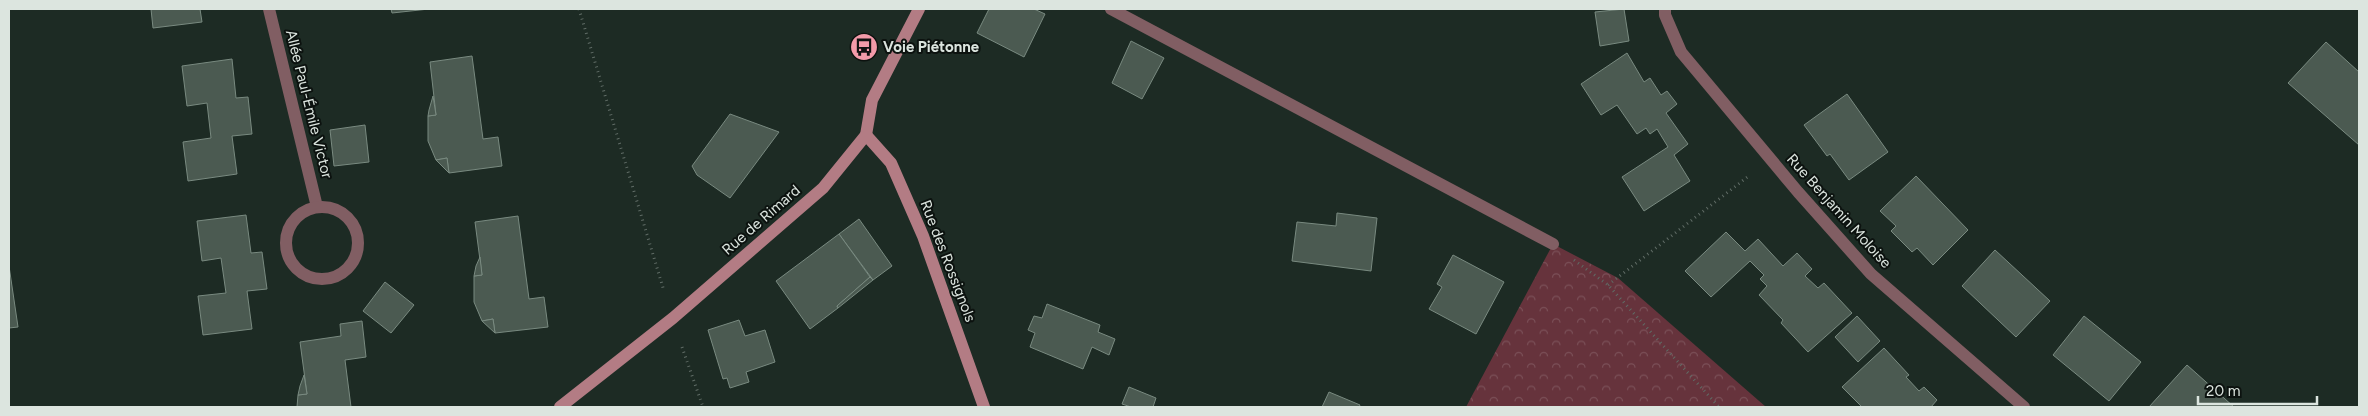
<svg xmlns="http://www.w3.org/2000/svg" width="2368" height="416" viewBox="0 0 2368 416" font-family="Figtree,sans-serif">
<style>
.park{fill:url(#park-crowns)}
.building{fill:#4b5a51;stroke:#798a80}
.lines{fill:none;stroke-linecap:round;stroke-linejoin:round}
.path{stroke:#606c66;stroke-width:3;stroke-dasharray:1 4;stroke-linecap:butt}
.lane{stroke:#815e63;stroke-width:12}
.street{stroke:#815e63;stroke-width:12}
.secondary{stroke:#b37c84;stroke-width:12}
.labels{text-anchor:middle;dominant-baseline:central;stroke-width:4;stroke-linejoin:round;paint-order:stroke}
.poi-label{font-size:15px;font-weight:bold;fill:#dce5df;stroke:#0c120f;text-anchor:start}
.street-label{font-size:15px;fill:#dce5df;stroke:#0c120f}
</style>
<defs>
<pattern id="park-crowns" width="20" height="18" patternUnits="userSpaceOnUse" patternTransform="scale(1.25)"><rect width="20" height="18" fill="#66333c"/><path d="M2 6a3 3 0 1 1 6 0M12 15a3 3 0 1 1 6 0" fill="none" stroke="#7b5058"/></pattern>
</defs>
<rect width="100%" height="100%" fill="#1d2b24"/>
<polygon class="park" points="1553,244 1618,278 1766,407 1466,407"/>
<g class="building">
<polygon points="151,9 200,9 202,22 153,28"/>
<polygon points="391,9 429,9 392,13"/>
<polygon points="989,9 1034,9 1045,14 1024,57 977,33"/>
<polygon points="1624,9 1629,41 1600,46 1595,12"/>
<polygon points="1131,41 1164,58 1142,99 1112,83"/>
<polygon points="2326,42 2359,72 2359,145 2288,83"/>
<polygon points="1627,53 1644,82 1650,78 1661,95 1667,91 1677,104 1666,113 1688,144 1674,155 1690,181 1644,211 1622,177 1668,147 1657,129 1650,134 1646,128 1637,134 1617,105 1601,115 1581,84"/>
<polygon points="472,56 483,139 498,137 502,166 449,173 447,158 436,160 428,141 428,116 436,115 430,62"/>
<polygon points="232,59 236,98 248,97 252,134 232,136 237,174 188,181 183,142 211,138 207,103 187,106 182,66"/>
<polygon points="1847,94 1888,152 1849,180 1830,154 1827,156 1804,125"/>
<polygon points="433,96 436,115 428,116 429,110"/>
<polygon points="730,114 779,132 730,198 697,175 692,166"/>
<polygon points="365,125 369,162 334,166 330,130"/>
<polygon points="447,158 449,173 436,160"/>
<polygon points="1916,176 1968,230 1933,265 1917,248 1912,252 1891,231 1896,226 1880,211"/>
<polygon points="1337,213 1377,218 1371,271 1292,261 1297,222 1336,226"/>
<polygon points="246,215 251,253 262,252 267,289 247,291 252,329 203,335 198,296 226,293 221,258 202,261 197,221"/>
<polygon points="518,216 529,299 544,297 548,327 495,333 493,319 482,321 474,302 474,276 482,275 475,222"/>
<polygon points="859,219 892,266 873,280 839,234"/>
<polygon points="1726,232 1745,251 1758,239 1783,266 1797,253 1812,269 1805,276 1818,288 1824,283 1852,313 1808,352 1781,323 1783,320 1759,295 1767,286 1760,279 1764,275 1750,261 1711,297 1685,271"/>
<polygon points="839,234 870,277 837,306 838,308 810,329 776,281"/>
<polygon points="1995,250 2050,301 2016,337 1962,286"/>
<polygon points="1453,255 1504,282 1476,334 1429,309 1442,287 1437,284"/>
<polygon points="480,257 482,275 474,276 476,266"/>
<polygon points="9,266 18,327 9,328"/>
<polygon points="870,277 873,280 838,308 837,306"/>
<polygon points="385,282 414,305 391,333 363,311"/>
<polygon points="1047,304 1100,325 1098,332 1115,339 1109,355 1092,347 1083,369 1030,347 1035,333 1028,330 1034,316 1042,318"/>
<polygon points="1857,316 1880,341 1858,362 1835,337"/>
<polygon points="2084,316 2141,362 2109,401 2053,355"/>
<polygon points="493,319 495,333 482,321"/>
<polygon points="739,320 745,336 765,330 775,362 746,372 749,382 730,388 727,378 723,379 708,330"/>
<polygon points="362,321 366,357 345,360 351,407 297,407 298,395 307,394 300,342 341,336 340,324"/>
<polygon points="1884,348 1909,375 1906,377 1919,391 1924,387 1937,400 1931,407 1862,407 1842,387"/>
<polygon points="2187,365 2234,407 2149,407"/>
<polygon points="304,375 307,394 298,395 300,386"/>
<polygon points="1129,387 1156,398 1153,407 1131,407 1122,404"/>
<polygon points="1329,392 1360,405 1359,407 1322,407"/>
</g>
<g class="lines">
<g class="path">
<polyline points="579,9 664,291"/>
<polyline points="1574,260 1608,285 1719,407"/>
<polyline points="1608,285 1750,175"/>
<polyline points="682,347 703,407"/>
</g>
<polyline class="lane" points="1111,9 1553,244"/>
<g class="street">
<polyline points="269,9 317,207"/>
<polyline points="1665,9 1665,15 1681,52 1798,192 1871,274 2024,407"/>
<circle cx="322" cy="243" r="36"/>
</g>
<g class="secondary">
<polyline points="866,135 891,163 923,236 984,407"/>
<polyline points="560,407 673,318 823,188 866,135 872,100 919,9"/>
</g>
</g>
<defs>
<g id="bus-disc" transform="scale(1.4375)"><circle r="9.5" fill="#f39aa9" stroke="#0c120f"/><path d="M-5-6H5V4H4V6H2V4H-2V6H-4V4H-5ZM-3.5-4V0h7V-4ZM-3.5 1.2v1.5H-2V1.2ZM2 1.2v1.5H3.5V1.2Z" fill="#111"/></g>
</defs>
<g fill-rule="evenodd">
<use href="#bus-disc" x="864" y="47"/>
</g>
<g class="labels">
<g class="poi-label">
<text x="883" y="47">Voie Piétonne</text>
</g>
<g class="street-label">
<text transform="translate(309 104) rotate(76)">Allée Paul-Émile Victor</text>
<text transform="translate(1839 211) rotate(48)">Rue Benjamin Moloise</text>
<text transform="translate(761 220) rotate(-41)">Rue de Rimard</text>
<text transform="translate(948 261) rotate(69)">Rue des Rossignols</text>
</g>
</g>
<rect width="2368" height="416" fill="none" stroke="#dce5df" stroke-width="20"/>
<path d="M2198 396v8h119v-8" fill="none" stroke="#dce5df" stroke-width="2.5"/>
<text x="2206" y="396" font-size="15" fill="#dce5df" stroke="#0c120f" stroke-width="4" paint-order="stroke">20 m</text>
</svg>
